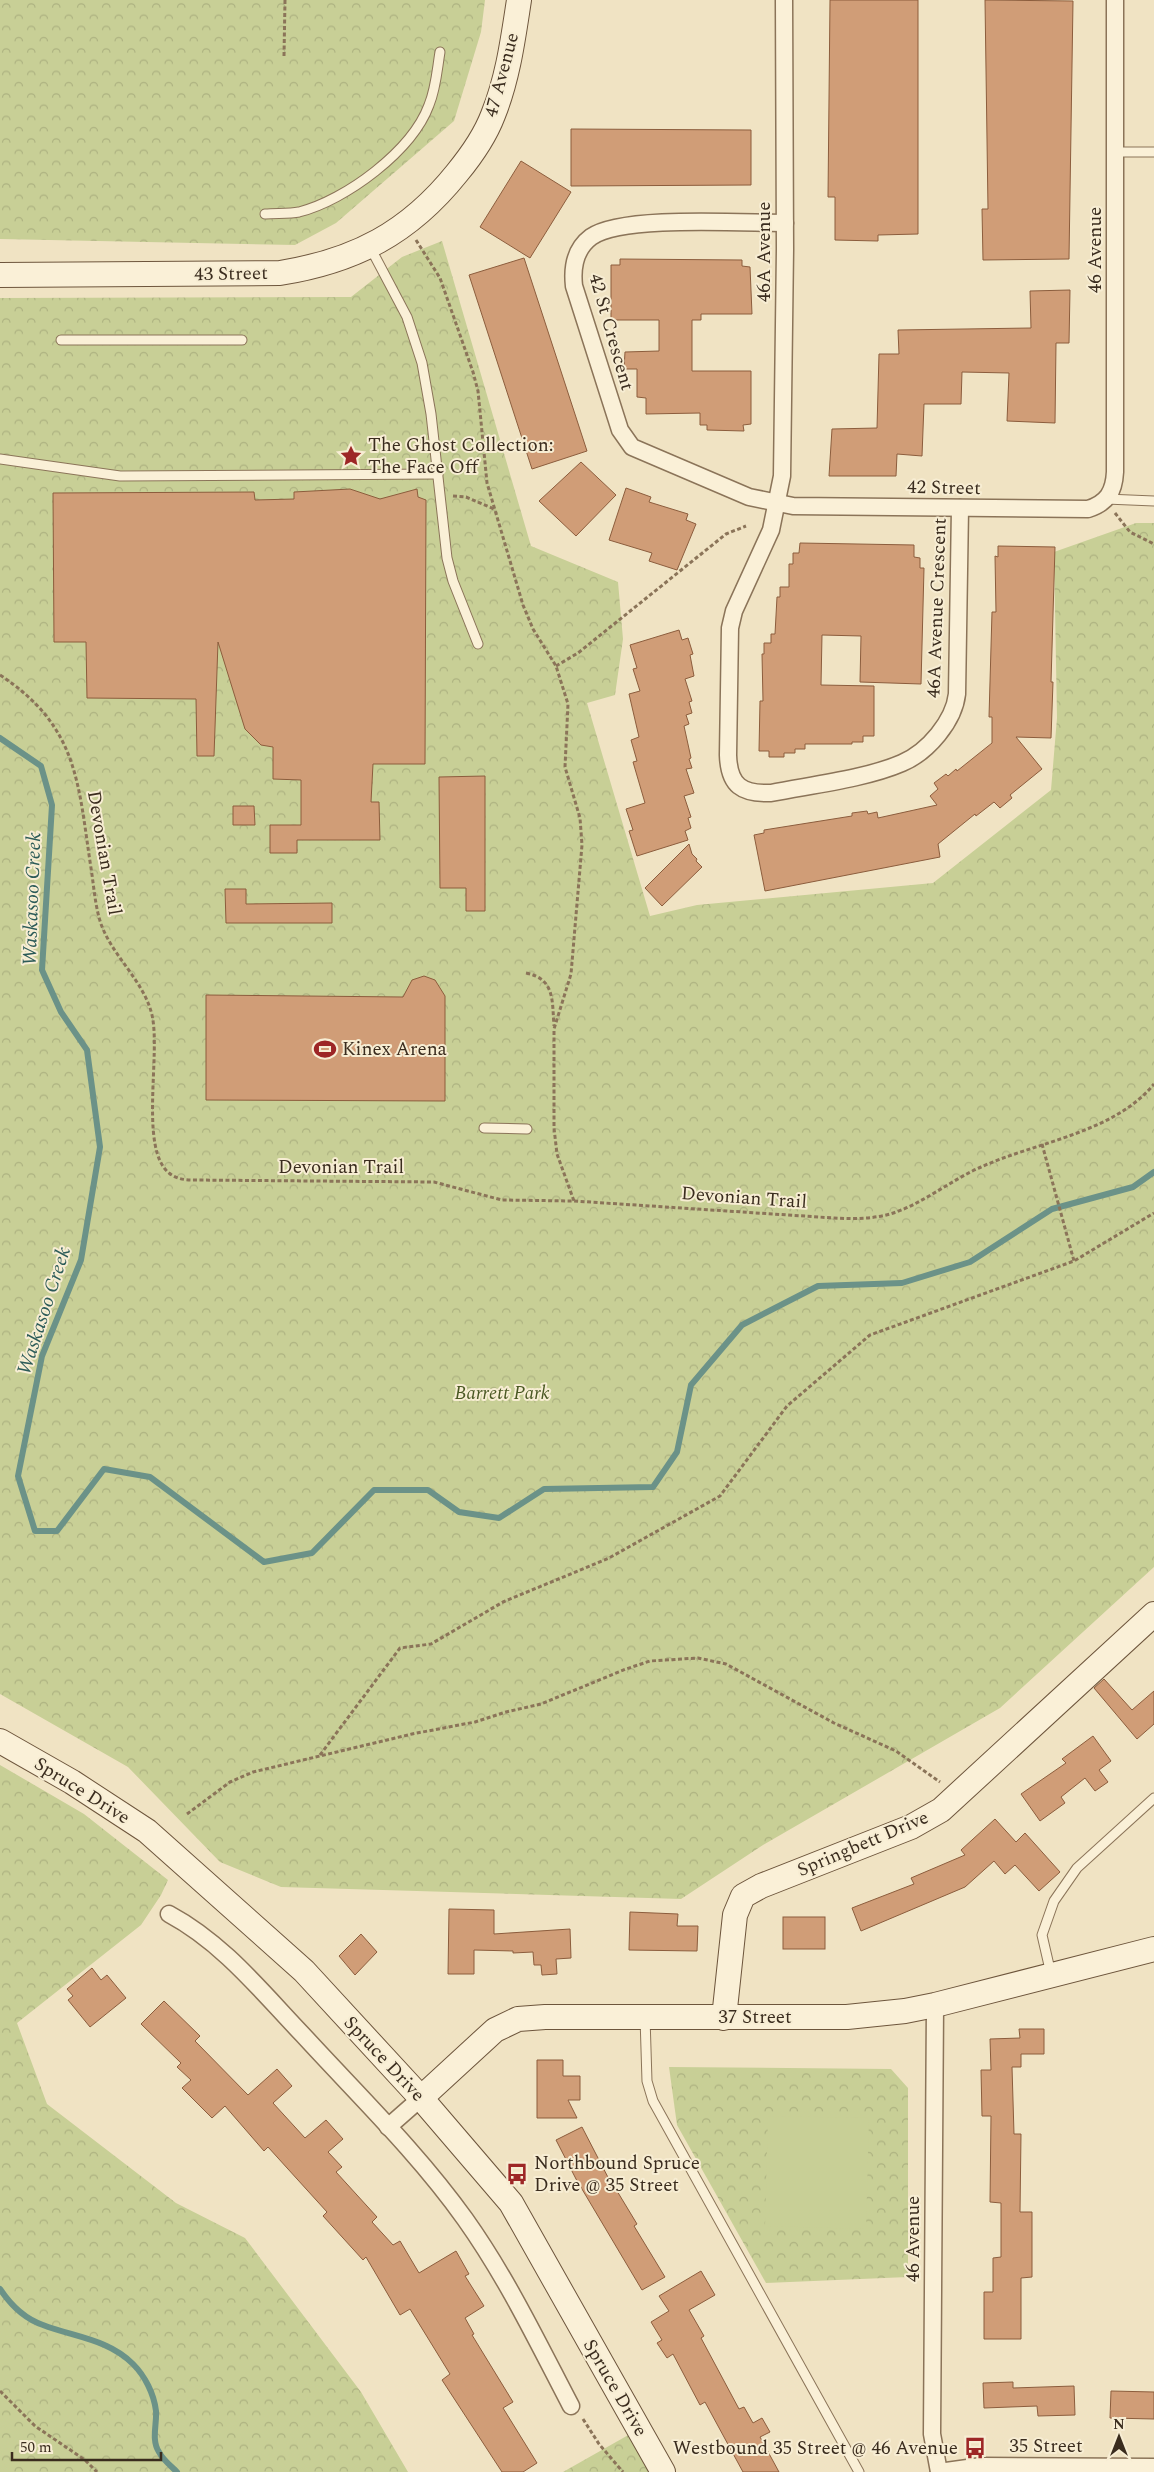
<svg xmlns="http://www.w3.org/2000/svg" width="1154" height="2472" viewBox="0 0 1154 2472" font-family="Spectral,serif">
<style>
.park{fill:url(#park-crowns)}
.garden{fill:#c8cf96}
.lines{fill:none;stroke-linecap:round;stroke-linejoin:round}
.stream{stroke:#6b9288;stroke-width:6}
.building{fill:#d09d77;stroke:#8c5d3d}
.lane-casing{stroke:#8b7459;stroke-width:11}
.street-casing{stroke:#8b7459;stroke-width:19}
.secondary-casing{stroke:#6d553c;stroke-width:26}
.path{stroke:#8b7459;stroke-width:3;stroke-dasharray:4 2.5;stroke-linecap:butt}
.lane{stroke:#faf0d7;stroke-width:9}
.street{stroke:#faf0d7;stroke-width:16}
.secondary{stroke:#faf0d7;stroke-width:24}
.labels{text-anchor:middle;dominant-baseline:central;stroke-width:4;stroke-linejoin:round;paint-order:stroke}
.street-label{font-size:19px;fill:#3a2c1e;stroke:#f7edd3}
.poi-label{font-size:19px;fill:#3a2c1e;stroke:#f7edd3;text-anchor:start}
.park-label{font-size:19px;font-style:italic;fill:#4a5823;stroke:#f7edd3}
.water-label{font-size:20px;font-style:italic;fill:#2c5b58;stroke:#f7edd3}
</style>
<defs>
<pattern id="park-crowns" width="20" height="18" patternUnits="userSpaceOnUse" patternTransform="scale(1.25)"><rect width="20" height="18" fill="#c8cf96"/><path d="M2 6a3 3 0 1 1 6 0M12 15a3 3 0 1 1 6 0" fill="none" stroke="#adb281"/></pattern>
</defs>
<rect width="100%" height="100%" fill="#f0e3c3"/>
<g class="park">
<polygon points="0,0 485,0 481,32 454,121 336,223 295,245 0,239"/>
<polygon points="442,241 531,546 618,582 623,639 615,695 587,703 650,916 697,905 933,883 1051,790 1057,718 1054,552 1136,523 1154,523 1154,1567 1000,1708 763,1845 681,1899 281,1887 220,1862 128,1767 0,1694 0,298 351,297 402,257"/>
<polygon points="0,1765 84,1814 168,1880 161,1895 141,1925 17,2023 47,2104 176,2203 245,2238 361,2392 408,2472 0,2472"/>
<polygon points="669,2067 891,2069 908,2088 908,2277 766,2283 677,2125"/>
<polygon points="639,2429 663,2472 563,2472"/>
</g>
<polygon class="garden" points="768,2116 869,2118 866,2229 765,2226"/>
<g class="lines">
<g class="stream">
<polyline points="0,738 41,766 52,805 42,970 61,1012 87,1050 100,1147 81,1260 42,1356 18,1476 35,1531 57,1531 104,1469 150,1477 264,1562 312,1553 374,1490 428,1490 459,1512 499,1518 544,1489 653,1487 677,1452 691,1385 742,1325 818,1286 902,1283 970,1262 1052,1209 1133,1187 1154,1172"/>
<path d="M0 2289C10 2304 25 2319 43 2325 74 2337 108 2339 133 2364 145 2376 154 2394 156 2411 157 2424 151 2440 159 2452 163 2460 171 2466 177 2472"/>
</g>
</g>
<g class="building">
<polygon points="830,0 918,0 918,234 878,235 878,241 835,240 835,197 828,197"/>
<polygon points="985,0 1073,1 1069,259 983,260 982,209 988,209"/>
<polygon points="571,129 751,130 751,185 571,186"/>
<polygon points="521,161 571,192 530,258 480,227"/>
<polygon points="524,258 587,451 532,469 469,275"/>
<polygon points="620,259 742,260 742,266 750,267 752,314 701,314 701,320 692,320 692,371 751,371 751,424 743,425 744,431 707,430 707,425 700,425 700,413 646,414 646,398 637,397 637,369 624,369 625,352 659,351 659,320 611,320 611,265 620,265"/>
<polygon points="1070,290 1069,343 1056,343 1055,423 1007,421 1009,373 962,372 961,404 924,404 922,456 897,454 896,476 829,476 832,429 877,428 879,354 899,354 898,330 1031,328 1030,291"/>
<polygon points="581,462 616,495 576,536 539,501"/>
<polygon points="626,488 651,497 649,502 688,514 686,520 696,524 677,570 649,561 652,553 609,540"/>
<polygon points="350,489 380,499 417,489 418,497 426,500 425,764 373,764 371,802 379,802 380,840 297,840 297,853 270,853 270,825 301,825 301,780 273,779 273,747 261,745 245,729 218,642 214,756 197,756 196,699 87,698 86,642 54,642 53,493 254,492 255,500 294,499 294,492"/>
<polygon points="800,543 914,545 914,557 920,558 920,568 924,568 921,684 860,682 861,636 822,635 821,685 874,686 874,736 863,736 863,742 852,742 852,744 805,744 805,749 795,749 795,753 784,753 784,757 769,757 769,751 759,751 760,701 763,701 762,654 764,654 764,643 771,643 771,634 775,634 777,597 780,597 780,587 789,587 789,564 793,564 793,553 799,553"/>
<polygon points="998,546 1055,547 1051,682 1053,682 1051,738 1016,737 1042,769 1010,795 1012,798 1000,808 994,802 976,816 975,814 938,844 940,857 765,891 754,835 764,833 764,830 852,816 852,813 867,811 868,814 877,812 878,818 937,805 930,796 938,789 934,783 946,774 948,776 956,769 957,771 992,743 992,717 989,717 992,612 996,612 995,556 998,557"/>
<polygon points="679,630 682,640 688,638 693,654 690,655 694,676 685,679 692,701 689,702 692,713 686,715 689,724 684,726 691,758 689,759 692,768 686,769 694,793 684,796 691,817 688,818 691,828 685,831 688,840 637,856 629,831 633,830 626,809 645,803 633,762 637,761 631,740 639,737 629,694 640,691 633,669 637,668 630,645"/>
<polygon points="485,776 485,911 466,911 466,888 440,888 439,777"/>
<polygon points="233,806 254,806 255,825 233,825"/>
<polygon points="689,844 692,854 697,859 696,861 702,867 662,906 645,888"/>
<polygon points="225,889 246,889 246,904 332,903 332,923 226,923"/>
<polygon points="424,976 435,980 445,996 445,1101 206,1100 206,995 403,997 412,980"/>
<polygon points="1104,1679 1132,1710 1154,1691 1154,1724 1137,1739 1094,1688"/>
<polygon points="1093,1736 1111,1761 1099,1770 1108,1782 1095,1791 1085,1778 1061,1797 1065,1803 1040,1821 1021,1794 1066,1763 1062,1759"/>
<polygon points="995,1819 1016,1842 1025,1833 1060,1872 1039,1891 1015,1865 1005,1874 994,1861 965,1887 861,1931 852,1908 914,1884 911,1878 965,1855 961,1850"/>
<polygon points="449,1909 494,1910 494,1934 570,1929 571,1958 556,1959 557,1974 542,1975 541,1965 534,1965 533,1952 513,1953 513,1951 474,1950 474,1974 448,1974"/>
<polygon points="630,1912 678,1914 677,1926 698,1926 697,1951 629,1950"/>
<rect x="783" y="1917" width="42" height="32"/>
<polygon points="361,1934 377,1952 355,1975 339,1956"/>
<polygon points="92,1968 101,1980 107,1975 126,1998 90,2027 68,2000 73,1996 67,1989"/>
<polygon points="164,2001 200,2036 195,2041 248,2095 277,2069 292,2086 273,2103 305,2138 326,2120 343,2139 328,2152 342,2167 336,2172 377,2217 372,2222 393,2245 400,2241 419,2273 456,2251 469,2274 465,2276 484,2306 465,2318 474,2334 472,2335 513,2402 503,2408 537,2463 523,2472 502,2472 442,2380 450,2374 410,2309 400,2315 366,2257 363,2260 323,2216 327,2212 268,2147 264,2151 225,2106 212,2118 182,2088 191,2080 177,2067 181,2063 141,2024"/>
<polygon points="1019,2029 1044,2029 1044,2054 1021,2054 1021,2067 1012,2067 1014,2134 1021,2134 1020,2212 1032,2212 1032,2277 1021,2278 1021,2339 984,2339 984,2292 993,2292 993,2258 1001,2257 1001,2203 990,2202 991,2116 982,2116 981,2070 991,2070 990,2039 1020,2038"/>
<polygon points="537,2060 563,2060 563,2076 580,2076 580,2100 568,2100 577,2118 537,2118"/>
<polygon points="582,2127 613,2187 614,2186 637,2224 634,2226 665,2277 642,2290 576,2179 556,2140"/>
<polygon points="701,2271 715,2295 689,2310 704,2336 701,2338 739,2409 744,2407 753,2423 762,2418 770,2432 760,2437 779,2472 743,2472 705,2402 700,2405 673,2354 667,2358 657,2343 662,2340 651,2322 669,2311 659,2296"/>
<polygon points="1013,2382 1013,2388 1074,2386 1075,2415 1038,2416 1037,2406 984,2408 983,2383"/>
<polygon points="1111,2391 1154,2392 1154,2419 1110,2418"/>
</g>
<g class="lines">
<g class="lane-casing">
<g id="lane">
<polyline points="1115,152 1154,152"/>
<path d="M265 214C276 213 289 214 299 212 346 200 412 151 429 105 436 88 437 70 440 52"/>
<polyline points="370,247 407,317 422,363 431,414 447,558 453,581 478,644"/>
<polyline points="61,340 242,340"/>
<polyline points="0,459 120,476 438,474"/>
<polyline points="1106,499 1154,501"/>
<polyline points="484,1128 527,1129"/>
<polyline points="1051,1974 1042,1935 1054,1901 1077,1868 1154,1798"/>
<polyline points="645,2017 647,2081 653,2101 859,2472"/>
</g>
</g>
<g class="street-casing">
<g id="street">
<path d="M784 0 785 249 782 476 771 530 734 611 730 628 728 755C729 786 742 794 771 793 811 785 865 779 902 763 928 752 954 721 957 694L960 508"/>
<path d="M785 223C742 223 621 215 591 237 575 249 572 268 574 286L620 430 632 447 749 497 793 506 1088 509C1107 503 1114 492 1115 472V0"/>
<path d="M169 1914C223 1943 261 1991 303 2035 358 2095 418 2153 465 2219 507 2278 538 2343 571 2406"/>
<polyline points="935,2005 932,2434 939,2472"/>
<polyline points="388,2127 421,2098"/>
<polyline points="939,2472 982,2466 1154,2467"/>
</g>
</g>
<g class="secondary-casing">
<g id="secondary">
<path d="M0 275 280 273C355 261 409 233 457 173 471 156 485 136 493 115 508 78 513 39 519 0"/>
<polyline points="0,1741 72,1782 147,1831 304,1971 421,2098 511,2203 663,2472"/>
<polyline points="724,2018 735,1915 743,1896 761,1886 911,1827 941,1810 1154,1614"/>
<polyline points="421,2098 495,2030 518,2019 545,2017 847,2017 905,2011 935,2005 1154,1949"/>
</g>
</g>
<g class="path">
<polyline points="284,56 285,0"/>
<polyline points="416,240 440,278 473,372 478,391 487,483 523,605 533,629 556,666 568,704 565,767 580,818 582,845 571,974 554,1029 554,1128 557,1154 574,1201"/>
<polyline points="453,496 466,497 494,509"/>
<polyline points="1115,513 1130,532 1154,544"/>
<polyline points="556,666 578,653 726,534 746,526"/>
<path d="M0 675C79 727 78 784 91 868 94 887 95 906 101 924 113 957 144 981 152 1015 161 1054 139 1149 169 1173 176 1179 185 1180 194 1180L434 1182 502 1200 574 1201 834 1218C853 1219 872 1219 890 1214 921 1205 951 1180 981 1167 1036 1142 1114 1133 1154 1084"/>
<path d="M526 973C555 979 552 1000 554 1026"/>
<polyline points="1042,1144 1074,1261"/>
<polyline points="320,1755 400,1648 431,1644 503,1602 609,1558 720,1496 787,1406 870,1335 1074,1261 1154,1213"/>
<polyline points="187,1814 230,1782 253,1772 412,1734 475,1722 506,1712 541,1704 626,1669 650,1661 698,1658 726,1664 834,1723 896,1751 940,1782"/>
<polyline points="0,2391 35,2426 85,2460 97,2472"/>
<polyline points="583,2419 599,2444 623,2472"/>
</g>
<use href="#lane" class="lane"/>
<use href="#street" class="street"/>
<use href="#secondary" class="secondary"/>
</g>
<defs>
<g id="sight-bare" transform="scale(1.725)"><path d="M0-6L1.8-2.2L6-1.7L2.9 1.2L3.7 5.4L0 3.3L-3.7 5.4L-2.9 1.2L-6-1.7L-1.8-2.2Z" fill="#9d2626" stroke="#f7edd3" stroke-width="2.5" paint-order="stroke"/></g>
<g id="stadium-bare" transform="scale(1.725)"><path d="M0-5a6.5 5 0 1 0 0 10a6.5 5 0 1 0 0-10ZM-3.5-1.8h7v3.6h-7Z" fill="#9d2626" stroke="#f7edd3" stroke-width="2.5" paint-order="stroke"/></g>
<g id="bus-bare" transform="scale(1.725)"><path d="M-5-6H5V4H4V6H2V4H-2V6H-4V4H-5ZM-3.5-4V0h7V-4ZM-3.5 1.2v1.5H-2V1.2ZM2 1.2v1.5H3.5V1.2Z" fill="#9d2626" stroke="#f7edd3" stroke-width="2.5" paint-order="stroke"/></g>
</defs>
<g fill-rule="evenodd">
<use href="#sight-bare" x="351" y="456"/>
<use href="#stadium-bare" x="325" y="1049"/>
<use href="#bus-bare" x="517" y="2174"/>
<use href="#bus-bare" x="975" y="2448"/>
</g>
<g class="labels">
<g class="street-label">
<text transform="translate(502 75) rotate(-75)">47 Avenue</text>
<text transform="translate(1095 250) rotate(-90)">46 Avenue</text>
<text transform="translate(764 252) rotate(-90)">46A Avenue</text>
<text transform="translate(231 274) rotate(-1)">43 Street</text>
<text transform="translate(611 332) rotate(74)">42 St Crescent</text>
<text transform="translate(944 488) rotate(1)">42 Street</text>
<text transform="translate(937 608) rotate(-88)">46A Avenue Crescent</text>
<text transform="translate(104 853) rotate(80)">Devonian Trail</text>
<text x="341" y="1167">Devonian Trail</text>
<text transform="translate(744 1198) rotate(4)">Devonian Trail</text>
<text transform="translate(82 1791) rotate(32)">Spruce Drive</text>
<text transform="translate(863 1844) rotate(-23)">Springbett Drive</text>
<text x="755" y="2017">37 Street</text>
<text transform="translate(384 2059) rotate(47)">Spruce Drive</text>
<text transform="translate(913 2239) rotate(-90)">46 Avenue</text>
<text transform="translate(615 2388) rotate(60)">Spruce Drive</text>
<text x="1046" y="2446">35 Street</text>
</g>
<g class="poi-label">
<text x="368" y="445">The Ghost Collection:<tspan x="368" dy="22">The Face Off</tspan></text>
<text x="342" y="1049">Kinex Arena</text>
<text x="534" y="2163">Northbound Spruce<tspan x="534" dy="22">Drive @ 35 Street</tspan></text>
<text x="958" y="2448" text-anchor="end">Westbound 35 Street @ 46 Avenue</text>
</g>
<g class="park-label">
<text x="502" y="1393">Barrett Park</text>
</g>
<g class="water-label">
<text transform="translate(32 899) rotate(-88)">Waskasoo Creek</text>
<text transform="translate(44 1311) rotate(-72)">Waskasoo Creek</text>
</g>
</g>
<g transform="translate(1119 2437)" stroke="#f7edd3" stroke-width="4" paint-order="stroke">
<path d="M0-4L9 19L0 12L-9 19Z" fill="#3a2c1e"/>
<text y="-8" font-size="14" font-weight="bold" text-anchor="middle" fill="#3a2c1e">N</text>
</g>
<path d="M12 2452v8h149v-8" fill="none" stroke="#3a2c1e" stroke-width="2.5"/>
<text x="20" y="2452" font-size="15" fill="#3a2c1e" stroke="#f7edd3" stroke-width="4" paint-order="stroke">50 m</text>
</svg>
